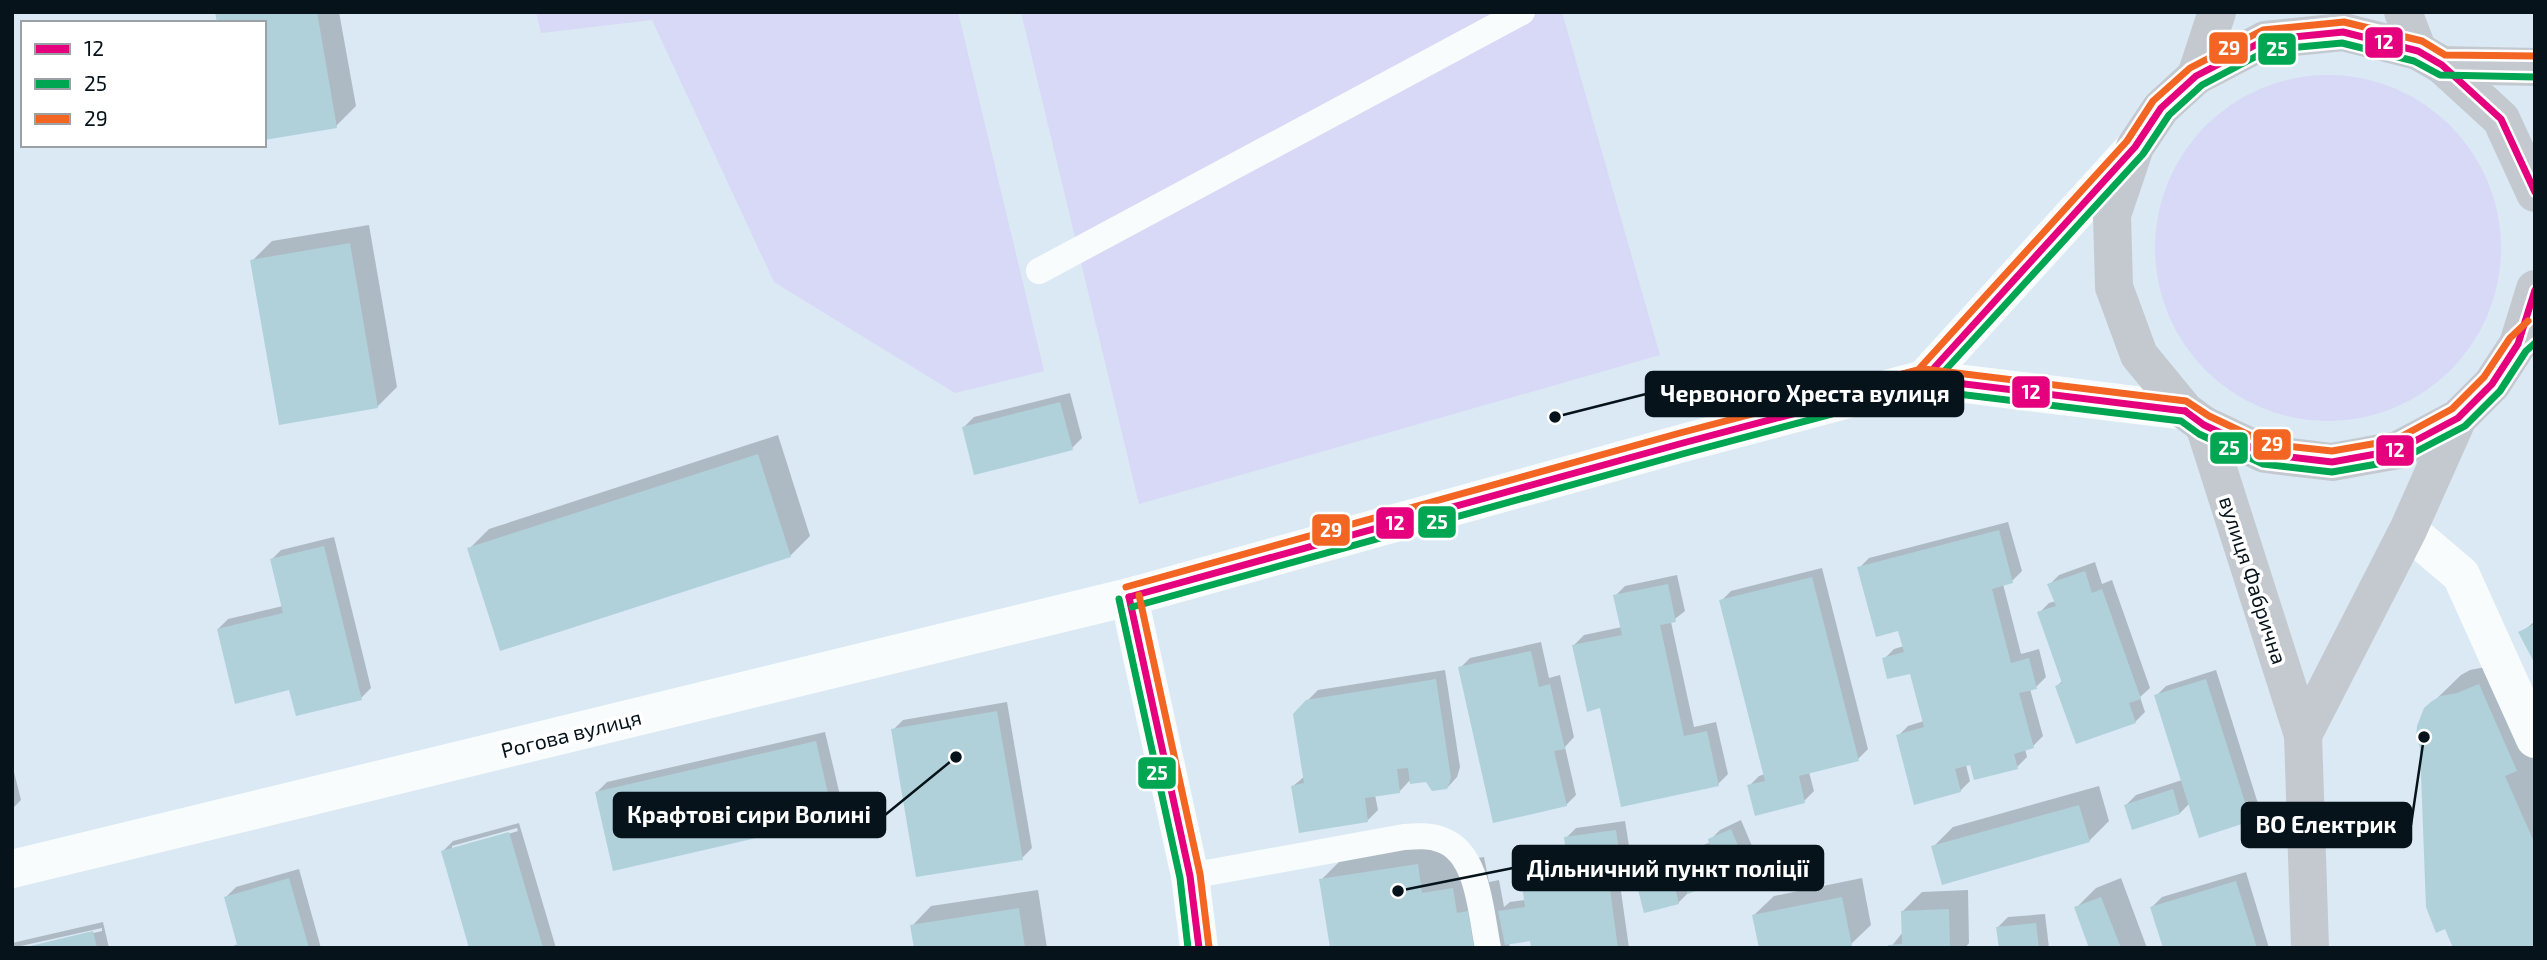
<svg xmlns="http://www.w3.org/2000/svg" width="2547" height="960" viewBox="0 0 2547 960" font-family="'Exo 2',sans-serif">
<style>
.green{fill:#d8d8f7}
.shadow{fill:#0003;fill-rule:evenodd}
.building{fill:#b0d1da}
.lines{fill:none;stroke-linecap:round;stroke-linejoin:round}
.lane{stroke:#f9fcfd;stroke-width:26}
.street{stroke:#f9fcfd;stroke-width:38}
.secondary{stroke:#f9fcfd;stroke-width:38}
.primary{stroke:#c4c9d0;stroke-width:38}
.bus-1-casing{stroke:#fff;stroke-width:12}
.bus-2-casing{stroke:#fff;stroke-width:12}
.bus-3-casing{stroke:#fff;stroke-width:12}
.bus-1{stroke:#e5007d;stroke-width:7}
.bus-2{stroke:#00a651;stroke-width:7}
.bus-3{stroke:#f26522;stroke-width:7}
.labels{text-anchor:middle;dominant-baseline:central;stroke-width:7;stroke-linejoin:round;paint-order:stroke}
.street-label{font-size:21px;fill:#06131b;stroke:#fff}
.leader{fill:none;stroke:#06131b;stroke-width:2.5}
.callout-dot{fill:#06131b;stroke:#fff;stroke-width:2.5}
.callout{fill:#06131b;stroke:#06131b;stroke-width:2.5}
.callout-label{font-size:23px;text-anchor:middle;font-weight:bold;fill:#fff}
.line-badge{stroke:#fff;stroke-width:2.5}
.badge-label{font-size:19px;text-anchor:middle;font-weight:bold;fill:#fff}
</style>
<rect width="100%" height="100%" fill="#dae9f4"/>
<g class="green">
<polygon points="536,12 958,12 1044,371 955,393 774,282 652,20 541,33"/>
<polygon points="1021,12 1562,12 1660,355 1139,504"/>
<circle cx="2328" cy="248" r="173"/>
</g>
<g class="shadow">
<polygon points="217,12 339,12 356,106 336,126 264,23"/>
<polygon points="369,225 397,387 377,407 252,261 272,241"/>
<polygon points="1070,393 1082,438 1072,448 964,427 974,417"/>
<polygon points="778,435 810,536 790,556 469,549 489,529"/>
<polygon points="2008,522 2022,571 2012,581 2003,584 2021,654 2039,649 2046,677 2036,687 2030,689 2043,736 2033,746 2025,749 2027,757 2017,767 1966,765 1970,781 1960,791 1898,736 1908,726 1924,721 1911,672 1884,659 1894,649 1904,646 1900,628 1859,568 1869,558"/>
<polygon points="334,537 371,688 361,698 290,688 218,629 228,619 283,606 271,560 281,550"/>
<polygon points="2095,562 2102,584 2112,580 2150,688 2140,697 2145,712 2135,722 2057,686 2063,680 2039,613 2049,603 2056,601 2049,585 2059,575"/>
<polygon points="1822,568 1868,749 1858,759 1809,772 1814,791 1804,801 1749,786 1759,776 1765,774 1721,601 1731,591"/>
<polygon points="1677,575 1685,611 1671,622 1694,727 1716,722 1728,774 1718,784 1602,706 1574,645 1584,635 1622,627 1615,596 1625,586"/>
<polygon points="2535,621 2535,660 2521,633"/>
<polygon points="1541,642 1549,678 1560,675 1574,737 1565,747 1576,795 1566,805 1460,668 1470,658"/>
<polygon points="2486,667 2535,755 2535,948 2426,709 2461,675 2470,670"/>
<polygon points="1445,670 1460,767 1457,777 1447,788 1427,780 1411,779 1400,791 1375,795 1378,810 1368,820 1293,786 1305,776 1307,701 1318,690"/>
<polygon points="2216,670 2260,810 2250,820 2190,803 2180,813 2126,805 2136,795 2182,780 2156,696 2166,686"/>
<polygon points="1007,702 1032,848 1022,858 893,730 903,720"/>
<polygon points="825,732 843,808 833,818 597,792 607,782"/>
<polygon points="12,764 21,800 12,809"/>
<polygon points="2099,786 2109,821 2089,841 1933,847 1953,827"/>
<polygon points="1741,820 1757,858 1747,868 1688,893 1678,903 1635,870 1645,860 1678,851 1679,859 1686,852 1711,842 1710,840 1720,830"/>
<polygon points="1625,821 1630,852 1617,863 1629,948 1532,948 1531,939 1509,943 1510,948 1332,948 1321,880 1353,848 1449,832 1454,862 1484,857 1489,882 1499,880 1504,907 1510,902 1525,900 1524,887 1534,877 1570,872 1566,838 1576,828"/>
<path d="M519 823 556 948H471L443 851 453 841ZM517 828 518 831 452 850V846Z"/>
<polygon points="299,869 321,948 227,948 239,944 226,897 236,887"/>
<polygon points="2246,872 2269,948 2165,948 2152,907 2162,897"/>
<polygon points="1862,878 1871,925 1851,944 1835,948 1761,948 1754,915 1774,896"/>
<polygon points="2121,878 2147,948 2091,948 2076,908 2096,888"/>
<polygon points="1038,890 1047,948 915,948 912,926 931,906"/>
<polygon points="1968,890 1969,943 1965,948 1890,948 1903,932 1902,912 1922,892"/>
<polygon points="2045,914 2049,948 2000,948 1998,927 2008,917"/>
<polygon points="103,922 109,948 29,948 102,931 102,928 12,948 12,943"/>
</g>
<g class="building">
<polygon points="215,12 317,12 337,128 264,140 264,23 217,23"/>
<polygon points="350,243 378,408 279,425 250,260"/>
<polygon points="1060,402 1073,450 974,475 962,427"/>
<polygon points="758,454 791,557 500,651 467,548"/>
<polygon points="1999,530 2013,583 1992,589 2011,663 2029,658 2037,689 2019,693 2034,748 2014,754 2018,769 1974,780 1970,765 1955,769 1961,792 1914,805 1896,735 1924,727 1910,674 1887,679 1882,658 1904,652 1898,631 1876,637 1857,567"/>
<polygon points="324,546 362,700 296,716 289,690 235,704 217,629 283,613 270,559"/>
<polygon points="2085,571 2092,593 2102,589 2141,699 2129,703 2136,723 2076,744 2055,686 2062,683 2037,612 2056,606 2047,584"/>
<polygon points="1812,577 1859,761 1799,776 1805,803 1755,816 1747,785 1765,781 1719,600"/>
<polygon points="1668,584 1676,622 1660,625 1684,736 1707,731 1719,786 1621,807 1600,708 1587,712 1572,645 1622,635 1613,595"/>
<polygon points="2535,624 2535,664 2518,632"/>
<polygon points="1531,651 1539,687 1550,684 1565,749 1554,751 1567,806 1493,823 1458,667"/>
<polygon points="1436,679 1451,778 1447,789 1432,791 1426,782 1410,784 1408,768 1397,769 1400,793 1365,798 1368,822 1299,833 1291,786 1304,783 1293,714 1306,700"/>
<polygon points="2206,679 2251,821 2199,838 2154,695"/>
<polygon points="2479,684 2517,771 2505,776 2535,844 2535,948 2453,948 2445,929 2436,933 2426,907 2420,748 2416,737 2417,726 2424,708 2432,701 2441,696 2457,693"/>
<polygon points="997,711 1023,860 916,877 891,729"/>
<polygon points="816,741 834,820 613,871 595,792"/>
<polygon points="2173,789 2180,814 2132,830 2124,805"/>
<polygon points="2079,805 2090,842 1942,885 1931,846"/>
<polygon points="1731,829 1748,869 1688,894 1674,862 1710,847 1708,839"/>
<polygon points="1616,830 1621,864 1568,871 1564,837"/>
<polygon points="509,832 543,948 469,948 441,851"/>
<polygon points="1668,860 1679,904 1644,913 1633,870"/>
<polygon points="1418,864 1422,893 1453,888 1457,913 1468,911 1474,948 1330,948 1319,879"/>
<polygon points="1608,875 1618,948 1531,948 1530,941 1505,945 1498,911 1525,907 1522,886"/>
<polygon points="289,878 309,948 238,948 224,897"/>
<polygon points="2236,881 2257,948 2163,948 2150,907"/>
<polygon points="1842,897 1852,946 1759,948 1752,915"/>
<polygon points="2101,897 2121,948 2089,948 2074,907"/>
<polygon points="1019,908 1025,948 914,948 910,925"/>
<polygon points="1949,909 1950,948 1888,948 1888,945 1902,944 1901,911"/>
<polygon points="2036,923 2039,948 1999,948 1996,927"/>
<polygon points="93,931 97,948 26,948 26,947"/>
</g>
<g class="lines">
<g class="lane">
<polyline points="1039,271 1522,12"/>
<path d="M1190 876 1404 837C1417 836 1430 835 1442 840 1479 853 1481 915 1488 948"/>
</g>
<g class="street">
<polyline points="2408,530 2461,575 2535,739"/>
<polyline points="12,869 1129,597"/>
</g>
<g class="secondary">
<polyline points="1924,379 2135,147"/>
<polyline points="1199,948 1190,876 1129,597 1683,443 1924,379 2185,411"/>
</g>
<g class="primary">
<polyline points="2403,12 2418,51"/>
<polyline points="2442,65 2535,67"/>
<polyline points="2196,76 2217,12"/>
<polyline points="2535,193 2501,119 2442,65 2418,51 2343,32 2265,40 2196,76 2161,108 2135,147 2112,215 2114,287 2139,355 2185,411 2204,425 2265,454 2332,462 2398,450 2458,418 2492,384 2518,344 2535,289"/>
<polyline points="2204,425 2303,735 2310,948"/>
<polyline points="2303,735 2408,530 2458,418"/>
</g>
<g class="bus-1-casing">
<g id="bus-1">
<polyline points="1878,391 1924,379 2185,411"/>
<polyline points="2185,411 2204,425 2265,454 2332,462 2398,450 2458,418 2492,384 2518,344 2535,290"/>
<polyline points="1129,597 1683,443 1924,379 2135,147 2161,108 2196,76 2265,40 2343,32 2418,51 2442,65 2501,119 2535,192"/>
<polyline points="1129,597 1190,876 1199,948"/>
</g>
</g>
<g class="bus-2-casing">
<g id="bus-2">
<polyline points="1881,401 1925,390 2181,421 2199,434 2263,464 2332,472 2400,460 2465,426 2500,391 2526,351 2535,343"/>
<polyline points="1119,599 1180,878 1188,948"/>
<polyline points="1132,607 1686,453 1929,388 2143,154 2169,115 2202,85 2268,50 2342,43 2414,61 2440,75 2535,77"/>
</g>
</g>
<g class="bus-3-casing">
<g id="bus-3">
<polyline points="1875,381 1924,369 2186,401 2209,416 2268,444 2332,451 2395,440 2452,409 2484,377 2510,338 2528,321"/>
<polyline points="1126,587 1680,433 1918,370 2127,141 2153,101 2190,68 2263,30 2344,22 2422,41 2445,55 2535,56"/>
<polyline points="1139,595 1200,874 1209,947"/>
</g>
</g>
<use href="#bus-1" class="bus-1"/>
<use href="#bus-2" class="bus-2"/>
<use href="#bus-3" class="bus-3"/>
</g>
<g class="labels">
<g class="street-label">
<text transform="translate(2254 580) rotate(72)">вулиця Фабрична</text>
<text transform="translate(571 733) rotate(-14)">Рогова вулиця</text>
</g>
</g>
<path class="leader" d="M1555 417L1646 394M956 757L885 815M2424 737L2411 825M1398 891L1513 868"/>
<g class="callout-dot">
<circle cx="1555" cy="417" r="7"/>
<circle cx="956" cy="757" r="7"/>
<circle cx="2424" cy="737" r="7"/>
<circle cx="1398" cy="891" r="7"/>
</g>
<g class="callout">
<rect x="1646" y="372" width="317" height="44" rx="7"/>
<rect x="614" y="793" width="271" height="44" rx="7"/>
<rect x="2242" y="803" width="169" height="44" rx="7"/>
<rect x="1513" y="846" width="310" height="44" rx="7"/>
</g>
<g class="callout-label">
<text x="1805" y="402">Червоного Хреста вулиця</text>
<text x="749" y="823">Крафтові сири Волині</text>
<text x="2326" y="833">ВО Електрик</text>
<text x="1668" y="877">Дільничний пункт поліції</text>
</g>
<g class="line-badge">
<rect x="2364" y="26" width="40" height="33" rx="7" fill="#e5007d"/>
<rect x="2208" y="31" width="41" height="34" rx="7" fill="#f26522"/>
<rect x="2257" y="32" width="40" height="34" rx="7" fill="#00a651"/>
<rect x="2011" y="375" width="40" height="34" rx="7" fill="#e5007d"/>
<rect x="2252" y="428" width="40" height="33" rx="7" fill="#f26522"/>
<rect x="2209" y="431" width="40" height="34" rx="7" fill="#00a651"/>
<rect x="2375" y="434" width="40" height="33" rx="7" fill="#e5007d"/>
<rect x="1417" y="505" width="40" height="34" rx="7" fill="#00a651"/>
<rect x="1375" y="506" width="40" height="34" rx="7" fill="#e5007d"/>
<rect x="1311" y="513" width="40" height="34" rx="7" fill="#f26522"/>
<rect x="1137" y="756" width="40" height="34" rx="7" fill="#00a651"/>
</g>
<g class="badge-label">
<text x="2384" y="49">12</text>
<text x="2229" y="55">29</text>
<text x="2277" y="56">25</text>
<text x="2031" y="399">12</text>
<text x="2272" y="451">29</text>
<text x="2229" y="455">25</text>
<text x="2395" y="457">12</text>
<text x="1437" y="529">25</text>
<text x="1395" y="530">12</text>
<text x="1331" y="537">29</text>
<text x="1157" y="780">25</text>
</g>
<rect width="2547" height="960" fill="none" stroke="#06131b" stroke-width="28"/>
<rect x="21" y="21" width="245" height="126" fill="#ffffff" stroke="#9ba1a4" stroke-width="2"/>
<rect x="35" y="44" width="35" height="10" fill="#e5007d" stroke="#9ba1a4" stroke-width="2"/>
<text x="84" y="56" font-size="21" fill="#06131b">12</text>
<rect x="35" y="79" width="35" height="10" fill="#00a651" stroke="#9ba1a4" stroke-width="2"/>
<text x="84" y="91" font-size="21" fill="#06131b">25</text>
<rect x="35" y="114" width="35" height="10" fill="#f26522" stroke="#9ba1a4" stroke-width="2"/>
<text x="84" y="126" font-size="21" fill="#06131b">29</text>
</svg>
